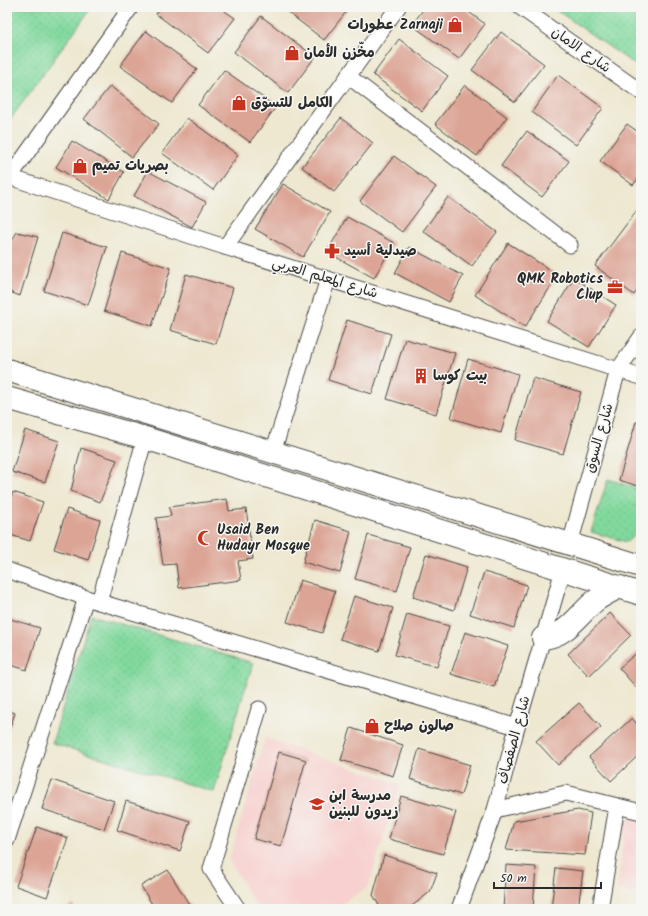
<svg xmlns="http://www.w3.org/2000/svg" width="648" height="916" viewBox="0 0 648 916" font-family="Kalam,'Playpen Sans Arabic',sans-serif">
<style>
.built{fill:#f7d0cf}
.grass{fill:url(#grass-dots);stroke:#568264}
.building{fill:#dca495}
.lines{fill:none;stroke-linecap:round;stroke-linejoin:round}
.street-casing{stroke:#484744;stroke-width:17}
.primary-casing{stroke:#484744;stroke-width:24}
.street{stroke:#fff;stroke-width:15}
.primary{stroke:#fff;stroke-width:22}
.labels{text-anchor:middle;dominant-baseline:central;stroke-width:3;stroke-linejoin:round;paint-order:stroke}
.poi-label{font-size:14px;font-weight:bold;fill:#2b2b2b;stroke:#f6f6f2;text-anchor:start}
.street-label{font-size:14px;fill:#2b2b2b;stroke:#f6f6f2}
</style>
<defs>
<pattern id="grass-dots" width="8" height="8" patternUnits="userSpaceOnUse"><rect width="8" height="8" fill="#81d99d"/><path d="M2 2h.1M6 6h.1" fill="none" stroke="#70ba87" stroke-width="1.8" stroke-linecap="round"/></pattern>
</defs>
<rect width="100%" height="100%" fill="#f6f6f2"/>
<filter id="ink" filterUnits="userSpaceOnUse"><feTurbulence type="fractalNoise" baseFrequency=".025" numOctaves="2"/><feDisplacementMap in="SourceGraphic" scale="8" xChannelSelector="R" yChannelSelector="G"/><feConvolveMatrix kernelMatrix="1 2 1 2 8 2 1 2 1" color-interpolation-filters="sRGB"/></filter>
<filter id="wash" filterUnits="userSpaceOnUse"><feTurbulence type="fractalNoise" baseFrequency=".012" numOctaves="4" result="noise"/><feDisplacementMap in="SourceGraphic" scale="16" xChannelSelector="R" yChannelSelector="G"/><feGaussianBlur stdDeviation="0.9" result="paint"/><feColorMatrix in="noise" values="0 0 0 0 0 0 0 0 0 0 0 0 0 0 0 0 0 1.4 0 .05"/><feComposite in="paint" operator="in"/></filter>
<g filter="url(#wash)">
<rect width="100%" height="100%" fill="#eee8d0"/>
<g class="built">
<polygon points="265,738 400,784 368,887 333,909 258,909 229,860"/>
<polygon points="626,818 641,822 641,895 617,890"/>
</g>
<g class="grass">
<polygon points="7,7 92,7 7,124"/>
<polygon points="552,7 641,7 641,69"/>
<polygon points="608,479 641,490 641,528 627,542 591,532"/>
<polygon points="91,615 253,663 214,792 52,743"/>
</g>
<g id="blocks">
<g class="building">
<polygon points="161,7 219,7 235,18 208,53 156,14"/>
<polygon points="281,7 350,7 324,40"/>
<polygon points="425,7 462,7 485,24 459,59 412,25"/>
<polygon points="261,16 315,57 288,93 234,52"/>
<polygon points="146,31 197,69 172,103 120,66"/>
<polygon points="501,32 544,64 515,102 472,70"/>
<polygon points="399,39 448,76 422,111 373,75"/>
<polygon points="224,70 276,107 250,142 198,105"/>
<polygon points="558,75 603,108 576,145 532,112"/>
<polygon points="465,85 507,117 477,156 435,124"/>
<polygon points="110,86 159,124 132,157 84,119"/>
<polygon points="187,118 238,155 213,190 162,153"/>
<polygon points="341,118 373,143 334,192 302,167"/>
<polygon points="627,124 641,134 641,175 633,185 600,161"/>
<polygon points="527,131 569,161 542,197 501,166"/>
<polygon points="72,141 124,172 109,199 56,167"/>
<polygon points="394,156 436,187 402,232 360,201"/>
<polygon points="148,171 206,202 192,227 134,196"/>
<polygon points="283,184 330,212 303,257 255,229"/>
<polygon points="448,197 497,232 472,266 423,231"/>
<polygon points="637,210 641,213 641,285 634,295 595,266"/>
<polygon points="347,217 394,243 374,278 327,252"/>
<polygon points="17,232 38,237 20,296 7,291 7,249"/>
<polygon points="62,233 107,247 88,305 44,291"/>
<polygon points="508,243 558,275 525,327 475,295"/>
<polygon points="409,247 463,276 449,302 395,273"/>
<polygon points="122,253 171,268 152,326 104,311"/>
<polygon points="186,274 233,288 216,344 170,330"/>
<polygon points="574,278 616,305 589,347 547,321"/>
<polygon points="347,320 391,334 372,394 328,380"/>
<polygon points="405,339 455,353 436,414 387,399"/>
<polygon points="468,359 518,374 501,433 451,418"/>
<polygon points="533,378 581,392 563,454 515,440"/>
<polygon points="636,422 641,423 641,487 619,480"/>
<polygon points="25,430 59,441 45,482 12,472"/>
<polygon points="81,448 117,460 100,502 71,491"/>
<polygon points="13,492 43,502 30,541 7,534 7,510"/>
<polygon points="227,499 229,511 246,509 253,559 238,561 241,580 179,588 176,564 163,565 156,518 171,516 169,507"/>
<polygon points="67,509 100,520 88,560 54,549"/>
<polygon points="315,520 351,531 340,573 303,562"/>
<polygon points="368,535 410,547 397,591 355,579"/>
<polygon points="426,554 467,567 454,610 413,597"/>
<polygon points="484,572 527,585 514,628 470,614"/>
<polygon points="300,580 335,591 322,633 287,622"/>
<polygon points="354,596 393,608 379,651 340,639"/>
<polygon points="610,613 631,635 589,676 568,654"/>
<polygon points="407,614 449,626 437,667 395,655"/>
<polygon points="7,618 40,628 27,670 7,664"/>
<polygon points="465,632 508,646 494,687 451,674"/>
<polygon points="641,649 641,693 619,668"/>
<polygon points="579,703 601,727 558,765 536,741"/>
<polygon points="7,710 15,713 7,735"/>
<polygon points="632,718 641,729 641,753 611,781 589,757"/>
<polygon points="351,728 403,745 393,776 341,760"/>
<polygon points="419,749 470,765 461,795 410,779"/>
<polygon points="279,752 306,760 281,846 254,839"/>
<polygon points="52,780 114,801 104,829 42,809"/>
<polygon points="401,796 456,812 443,854 389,839"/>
<polygon points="126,801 190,821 180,851 117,830"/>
<polygon points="578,810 591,813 585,855 506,850 514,821"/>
<polygon points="37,827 68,838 47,897 16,886"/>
<polygon points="384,855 437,873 430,892 408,909 381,909 373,895"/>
<polygon points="506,865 536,867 533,909 503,909"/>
<polygon points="556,868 583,871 578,909 551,909"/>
<polygon points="168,870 192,909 155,909 141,886"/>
<polygon points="72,904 76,909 66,909"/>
</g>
</g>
</g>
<g filter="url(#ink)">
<use href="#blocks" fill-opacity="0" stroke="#484744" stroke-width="1"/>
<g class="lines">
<g class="street-casing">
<g id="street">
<polyline points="520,7 641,92"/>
<polyline points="348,76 570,245"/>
<polyline points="9,177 225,247 641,377"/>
<polyline points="7,181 131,7"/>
<polyline points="225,247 398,7"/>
<polyline points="273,452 328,279"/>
<polyline points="570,544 618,370 641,337"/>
<polyline points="7,570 86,598 517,727"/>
<polyline points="99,602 145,438"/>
<polyline points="495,810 566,793 641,812"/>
<polyline points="7,840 86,598"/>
<polyline points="238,909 211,869 259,709"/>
<polyline points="459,909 495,810 517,727 563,570"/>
<polyline points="600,909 617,806"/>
</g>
</g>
<g class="primary-casing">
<g id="primary">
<polyline points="7,370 641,566"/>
<polyline points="7,398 145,438 641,594"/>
<path d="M543 638C567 636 578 615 595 601 603 595 611 591 620 587"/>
</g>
</g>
<use href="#street" class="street"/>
<use href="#primary" class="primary"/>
</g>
</g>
<defs>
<g id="shop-bare" transform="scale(1.2)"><path d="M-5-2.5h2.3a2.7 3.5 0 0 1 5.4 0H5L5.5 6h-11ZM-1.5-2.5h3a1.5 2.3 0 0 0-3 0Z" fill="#c8321e" stroke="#f6f6f2" stroke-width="2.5" paint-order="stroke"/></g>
<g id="pharmacy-bare" transform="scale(1.2)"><path d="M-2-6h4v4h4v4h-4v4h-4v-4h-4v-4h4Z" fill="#c8321e" stroke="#f6f6f2" stroke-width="2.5" paint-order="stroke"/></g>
<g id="office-bare" transform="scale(1.2)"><path d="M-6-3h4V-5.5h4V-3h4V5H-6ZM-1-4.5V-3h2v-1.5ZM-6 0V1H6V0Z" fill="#c8321e" stroke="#f6f6f2" stroke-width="2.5" paint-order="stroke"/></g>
<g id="building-bare" transform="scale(1.2)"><path d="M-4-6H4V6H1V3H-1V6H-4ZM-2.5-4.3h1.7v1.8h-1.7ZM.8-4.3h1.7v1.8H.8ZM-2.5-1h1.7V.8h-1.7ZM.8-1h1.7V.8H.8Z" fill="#c8321e" stroke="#f6f6f2" stroke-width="2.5" paint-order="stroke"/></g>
<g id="mosque-bare" transform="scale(1.2)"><path d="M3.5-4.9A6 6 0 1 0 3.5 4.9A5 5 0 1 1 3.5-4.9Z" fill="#c8321e" stroke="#f6f6f2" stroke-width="2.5" paint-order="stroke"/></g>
<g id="school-bare" transform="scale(1.2)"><path d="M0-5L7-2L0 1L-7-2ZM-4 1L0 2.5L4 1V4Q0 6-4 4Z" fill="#c8321e" stroke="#f6f6f2" stroke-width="2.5" paint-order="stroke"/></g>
</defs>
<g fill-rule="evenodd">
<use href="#shop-bare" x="455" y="25"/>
<use href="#shop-bare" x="292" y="53"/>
<use href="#shop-bare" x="239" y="103"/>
<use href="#shop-bare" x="80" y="166"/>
<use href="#pharmacy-bare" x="332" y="251"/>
<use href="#office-bare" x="615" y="287"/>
<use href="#building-bare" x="421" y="376"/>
<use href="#mosque-bare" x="205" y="538"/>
<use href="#shop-bare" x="372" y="726"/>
<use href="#school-bare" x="317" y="804"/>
</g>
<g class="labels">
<g class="poi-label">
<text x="443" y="25" text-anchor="end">عطورات Zarnaji</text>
<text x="304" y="53">مخّزن الأمان</text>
<text x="251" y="103">الكامل للتسوّق</text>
<text x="92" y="166">بصريات تميم</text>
<text x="344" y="251">صيدلية أسيد</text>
<text x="603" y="279" text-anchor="end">QMK Robotics<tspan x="603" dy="16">Clup</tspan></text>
<text x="433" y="376">بيت كوسا</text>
<text x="217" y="530">Usaid Ben<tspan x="217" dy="16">Hudayr Mosque</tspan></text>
<text x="384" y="726">صالون صلاح</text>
<text x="329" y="796">مدرسة ابن<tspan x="329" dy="16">زيدون للبنين</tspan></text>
</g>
<g class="street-label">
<text transform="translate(581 50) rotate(35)">شارع الامان</text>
<text transform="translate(325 278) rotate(17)">شارع المعلم العربي</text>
<text transform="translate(599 438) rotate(-74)">شارع السوق</text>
<text transform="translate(514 740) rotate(-75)">شارع الصفصاف</text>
</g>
</g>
<rect width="648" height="916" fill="none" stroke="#f6f6f2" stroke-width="24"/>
<path d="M494 882v6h107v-6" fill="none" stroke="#2b2b2b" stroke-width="2"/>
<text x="500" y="882" font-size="12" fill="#2b2b2b" stroke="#f6f6f2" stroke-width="3" paint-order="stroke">50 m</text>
</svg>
